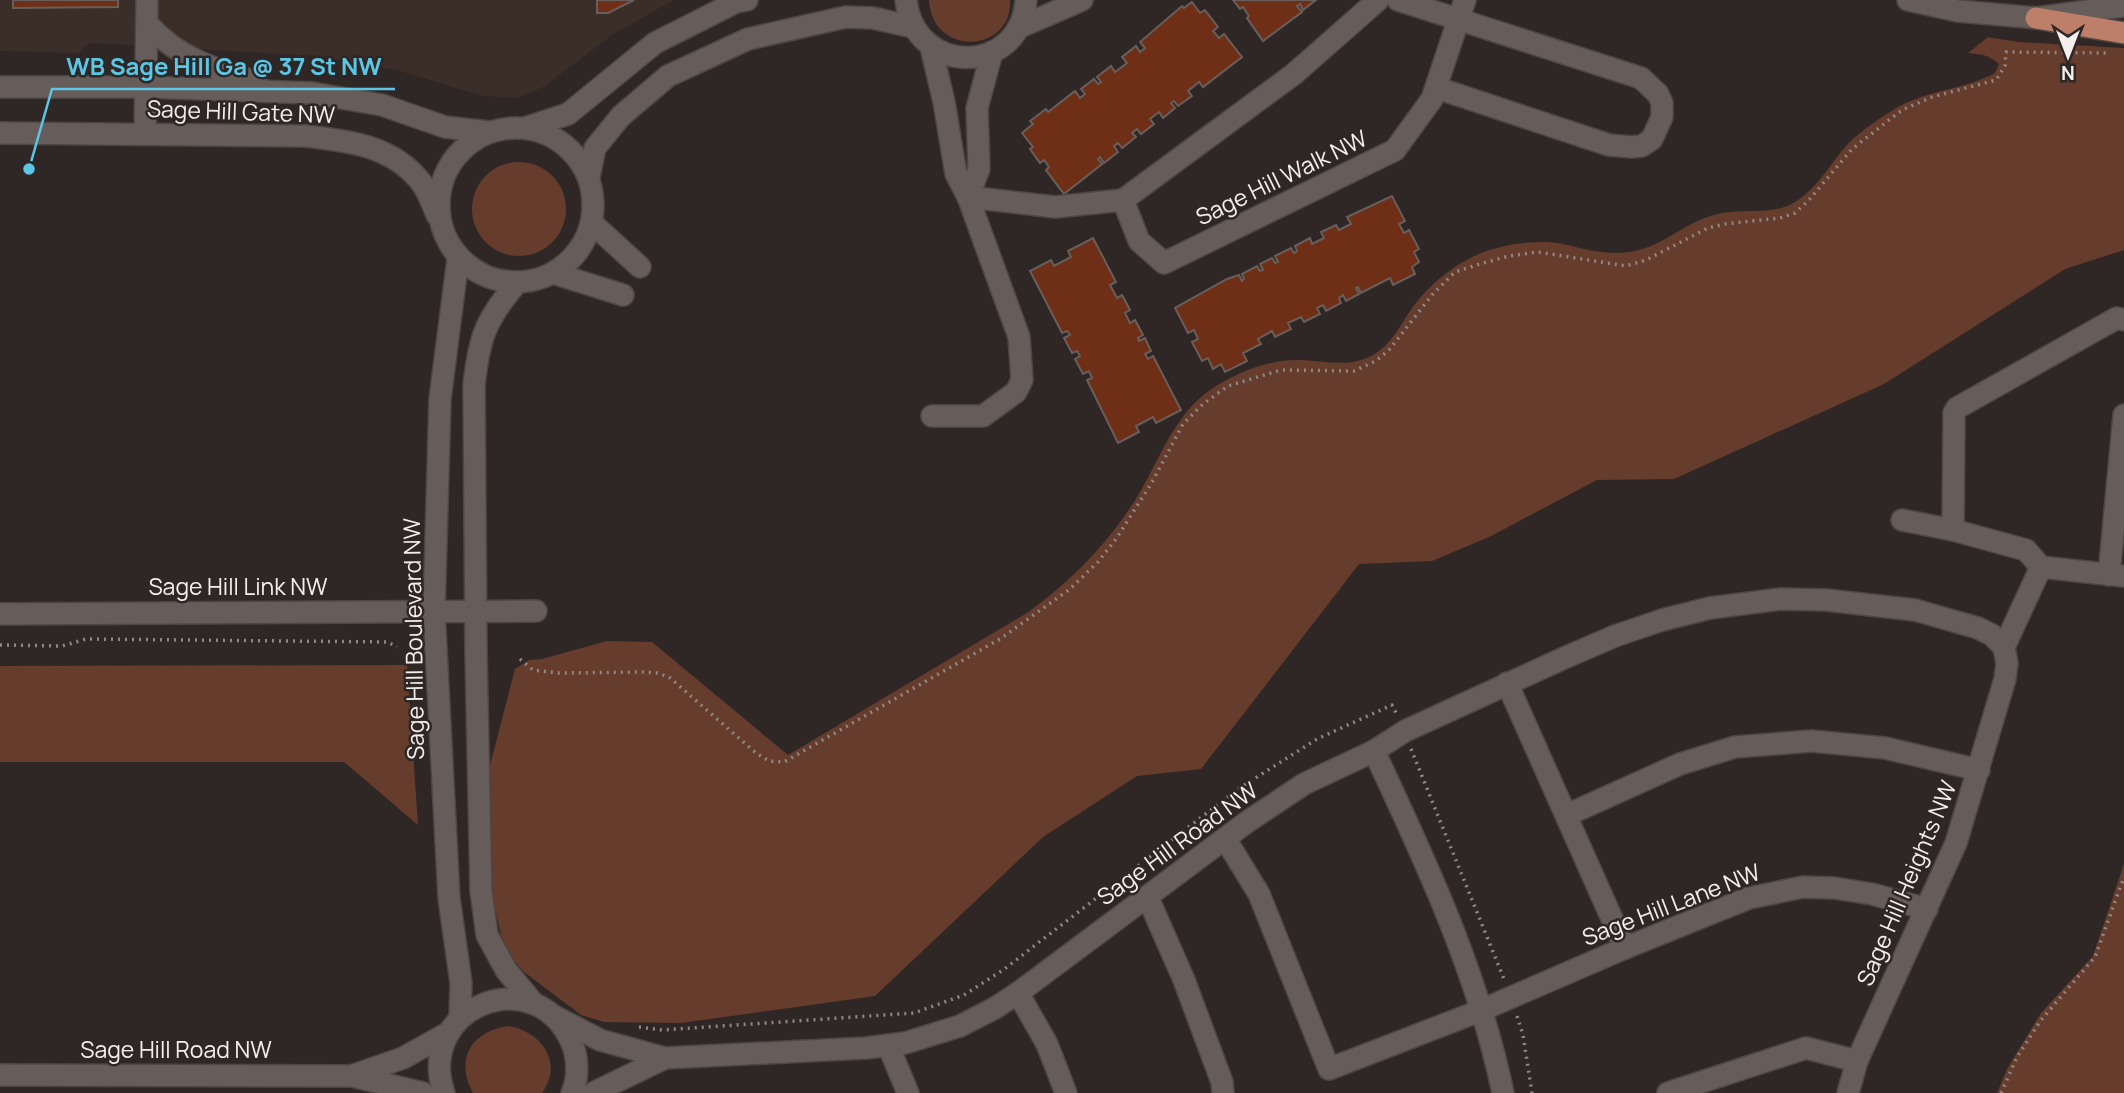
<svg xmlns="http://www.w3.org/2000/svg" width="2124" height="1093" viewBox="0 0 2124 1093" font-family="Manrope,sans-serif">
<style>
.built{fill:#3b2d28}
.green{fill:#663c2d}
.building{fill:#6f2e16;stroke:#685f5c;stroke-width:2}
.lines{fill:none;stroke-linecap:round;stroke-linejoin:round}
.minor-casing{stroke:#4c4644;stroke-width:24}
.major-casing{stroke:#4c4644;stroke-width:24}
.path{stroke:#8f8886;stroke-width:3.5;stroke-dasharray:2 5;stroke-linecap:butt}
.minor{stroke:#665d5a;stroke-width:21}
.major{stroke:#bd7f6a;stroke-width:21}
.labels{text-anchor:middle;dominant-baseline:central;stroke-width:5;stroke-linejoin:round;paint-order:stroke}
.street-label{font-size:23px;fill:#f4efed;stroke:#2f2725}
.leader{fill:none;stroke:#5bc7e7;stroke-width:2.5}
.callout-dot{fill:#5bc7e7;stroke:#2f2725;stroke-width:2.5}
.callout-label{font-size:24px;text-anchor:middle;font-weight:bold;fill:#5bc7e7;stroke:#2f2725;stroke-width:5;stroke-linejoin:round;paint-order:stroke}
</style>
<rect width="100%" height="100%" fill="#2f2725"/>
<polygon class="built" points="0,0 674,0 612,35 545,86 517,98 483,96 396,70 317,56 89,43 79,53 0,51"/>
<g class="green">
<path d="M929 0H1010C1013 53 932 58 929 0Z"/>
<path d="M1988 37 2018 42 2124 48V250L2065 269 1884 384 1674 479 1597 480 1489 537 1432 561 1359 564 1201 769 1137 776 1043 837 875 996 681 1023 604 1022 581 1015 524 972 511 957 501 935 492 895 487 777 515 669 529 660 542 659 607 641 652 642 788 755 1027 613C1071 581 1109 543 1137 497 1160 460 1173 416 1210 390 1234 373 1270 359 1299 360 1320 360 1344 367 1364 359 1393 349 1401 320 1419 299 1435 280 1457 263 1481 253 1505 244 1537 239 1563 244 1588 250 1613 257 1639 250 1666 243 1687 222 1714 215 1740 207 1771 217 1795 202 1817 189 1830 164 1847 145 1859 132 1884 115 1900 106 1929 90 1966 89 1995 73L1999 64C1989 55 1981 54 1968 53Z"/>
<circle cx="519" cy="209" r="47"/>
<polygon points="407,665 418,825 344,762 0,762 0,666"/>
<polygon points="2124,864 2124,1093 1997,1093 2007,1069 2041,1013 2093,956"/>
<path d="M509 1026C541 1032 564 1062 542 1093H473C454 1058 472 1031 509 1026Z"/>
</g>
<g class="building">
<polygon points="13,0 118,0 118,7 13,8"/>
<polygon points="597,0 634,0 608,13 597,13"/>
<polygon points="1233,0 1316,0 1303,10 1300,4 1297,6 1302,12 1263,41 1247,18 1249,16 1243,7 1240,9"/>
<polygon points="1192,2 1200,13 1205,10 1218,27 1213,31 1219,38 1224,34 1242,57 1203,87 1199,82 1188,91 1192,96 1178,106 1174,101 1171,103 1175,108 1163,118 1159,112 1150,119 1154,124 1141,134 1137,129 1132,133 1136,137 1122,148 1118,143 1114,146 1118,152 1104,163 1100,157 1098,159 1102,164 1064,194 1046,170 1049,167 1044,160 1040,163 1030,149 1033,147 1022,133 1033,124 1030,121 1046,109 1048,112 1075,91 1080,98 1085,94 1081,89 1094,79 1098,84 1101,82 1097,77 1111,66 1115,72 1127,63 1122,57 1136,46 1140,52 1145,48 1140,42 1182,6 1184,8"/>
<polygon points="1392,196 1405,221 1399,224 1404,233 1409,230 1419,249 1414,252 1419,262 1412,267 1415,274 1393,285 1390,278 1361,293 1358,287 1356,288 1359,294 1346,301 1343,295 1339,298 1341,303 1326,311 1323,305 1317,308 1320,314 1304,322 1301,317 1288,323 1291,329 1275,337 1272,331 1258,339 1261,344 1243,353 1247,361 1225,372 1221,364 1213,369 1208,358 1202,361 1192,342 1198,339 1194,330 1188,333 1175,308 1227,279 1239,275 1242,281 1244,279 1242,274 1257,266 1260,271 1263,270 1260,264 1272,258 1275,263 1278,262 1275,256 1291,248 1294,253 1297,251 1295,246 1310,238 1312,244 1324,238 1321,232 1336,225 1339,230 1351,224 1347,217"/>
<polygon points="1093,238 1116,282 1110,285 1117,298 1122,295 1130,310 1125,313 1130,323 1135,320 1143,335 1138,338 1139,341 1145,338 1151,351 1145,354 1148,359 1153,356 1181,410 1156,423 1153,417 1136,426 1139,432 1118,443 1087,380 1092,378 1089,371 1083,374 1075,359 1080,356 1077,351 1072,353 1064,338 1070,335 1067,331 1062,333 1030,271 1051,260 1054,266 1071,257 1068,251"/>
</g>
<g class="lines">
<g class="minor-casing">
<g id="minor">
<path d="M906 0C915 77 1021 76 1026 0"/>
<polyline points="1378,0 1294,74 1123,200 1139,241 1164,263 1395,150 1432,99 1465,0"/>
<polyline points="1398,0 1641,78 1658,94 1662,103 1662,117 1652,139 1642,146 1632,147 1609,145 1437,88"/>
<polyline points="1908,0 1958,11 2036,18 2124,6"/>
<path d="M147 23C177 58 214 69 257 82"/>
<polyline points="1018,28 1082,0"/>
<polyline points="931,47 944,102 956,174 968,197 1019,337 1022,380 1016,392 983,416 932,416"/>
<polyline points="0,87 147,87 312,93 382,105 445,127 489,132"/>
<circle cx="516" cy="205" r="77"/>
<polyline points="525,128 568,114 655,43 736,2 747,0"/>
<path d="M0 133 306 136C348 141 391 145 420 181 428 190 432 204 437 215"/>
<polyline points="145,134 147,0"/>
<polyline points="589,177 595,148 621,116 668,76 748,39 846,17 873,18 913,27"/>
<polyline points="968,197 1055,207 1123,200"/>
<polyline points="968,197 979,169 977,108 992,52"/>
<polyline points="592,223 640,267"/>
<polyline points="458,259 440,399 434,611 449,898 461,983 460,1018"/>
<polyline points="553,273 623,295"/>
<path d="M516 284C485 320 479 339 474 385L476 653 481 891 487 935 506 970 534 1004"/>
<polyline points="1902,520 1953,530 2026,550 2041,567 2124,576"/>
<polyline points="1953,530 1954,413 1957,408 2117,318 2124,320"/>
<polyline points="2109,575 2124,415"/>
<polyline points="0,614 536,611"/>
<polyline points="2004,647 2041,567"/>
<polyline points="1507,683 1625,948"/>
<path d="M1374 751C1426 862 1478 973 1503 1093"/>
<polyline points="1567,815 1680,764 1735,747 1811,741 1885,748 1979,770"/>
<polyline points="1226,840 1259,894 1329,1069 1482,1010 1625,948 1749,898 1803,887 1834,888 1872,894 1927,909"/>
<polyline points="1148,898 1184,980 1222,1082 1223,1093"/>
<polyline points="1018,993 1047,1044 1066,1093"/>
<polyline points="552,1015 600,1040 665,1058 866,1048 905,1043 960,1026 995,1008 1018,993 1247,822 1304,784 1374,751 1405,731 1564,658 1615,636 1662,620 1710,608 1781,599 1826,600 1915,610 1978,628 1992,635 2004,647 2007,663 2005,679 1956,843 1857,1061 1848,1093"/>
<polyline points="888,1045 908,1093"/>
<polyline points="0,1075 352,1076 423,1093"/>
<polyline points="354,1075 403,1058 448,1033"/>
<path d="M444 1093C415 1007 534 960 571 1041 578 1056 579 1077 572 1093"/>
<polyline points="593,1093 665,1058"/>
<polyline points="1668,1093 1806,1048 1857,1061"/>
</g>
</g>
<g class="major-casing">
<polyline id="major" points="2036,18 2124,33"/>
</g>
<g class="path">
<polyline points="0,645 62,646 86,639 388,642 397,647"/>
<polyline points="520,659 533,670 559,673 642,672 657,673 669,677 756,753 769,761 784,762 1000,639 1070,589 1098,562 1116,539 1151,484 1183,424 1203,404 1228,386 1281,370 1354,371 1376,361 1389,350 1432,295 1455,272 1480,264 1509,256 1538,252 1626,266 1646,260 1708,228 1725,224 1780,218 1795,213 1809,200 1852,149 1902,110 1932,97 1996,80 2005,66 2006,52 2108,53"/>
<polyline points="1411,749 1504,979"/>
<polyline points="1517,1016 1523,1035 1532,1093"/>
<polyline points="639,1027 662,1030 914,1013 964,995 1003,970 1238,789 1317,739 1392,705 1396,713"/>
<polyline points="2001,1093 2017,1057 2041,1020 2095,957 2124,877"/>
</g>
<use href="#minor" class="minor"/>
<use href="#major" class="major"/>
</g>
<g class="labels">
<g class="street-label">
<text transform="translate(241 111) rotate(2)">Sage Hill Gate NW</text>
<text transform="translate(1281 177) rotate(-26)">Sage Hill Walk NW</text>
<text x="238" y="586">Sage Hill Link NW</text>
<text transform="translate(413 639) rotate(-91)">Sage Hill Boulevard NW</text>
<text transform="translate(1177 843) rotate(-36)">Sage Hill Road NW</text>
<text transform="translate(1906 883) rotate(-67)">Sage Hill Heights NW</text>
<text transform="translate(1671 904) rotate(-21)">Sage Hill Lane NW</text>
<text x="176" y="1049">Sage Hill Road NW</text>
</g>
</g>
<path class="leader" d="M29 169L52 89H395"/>
<circle class="callout-dot" cx="29" cy="169" r="7"/>
<g class="callout-label">
<text x="224" y="75">WB Sage Hill Ga @ 37 St NW</text>
</g>
<g transform="translate(2068 56) rotate(180)" stroke="#2f2725" stroke-width="5" paint-order="stroke">
<path d="M0-5L12 26L0 18L-12 26Z" fill="#f4efed"/>
<text y="-10" font-size="19" font-weight="bold" text-anchor="middle" fill="#f4efed">N</text>
</g>
</svg>
